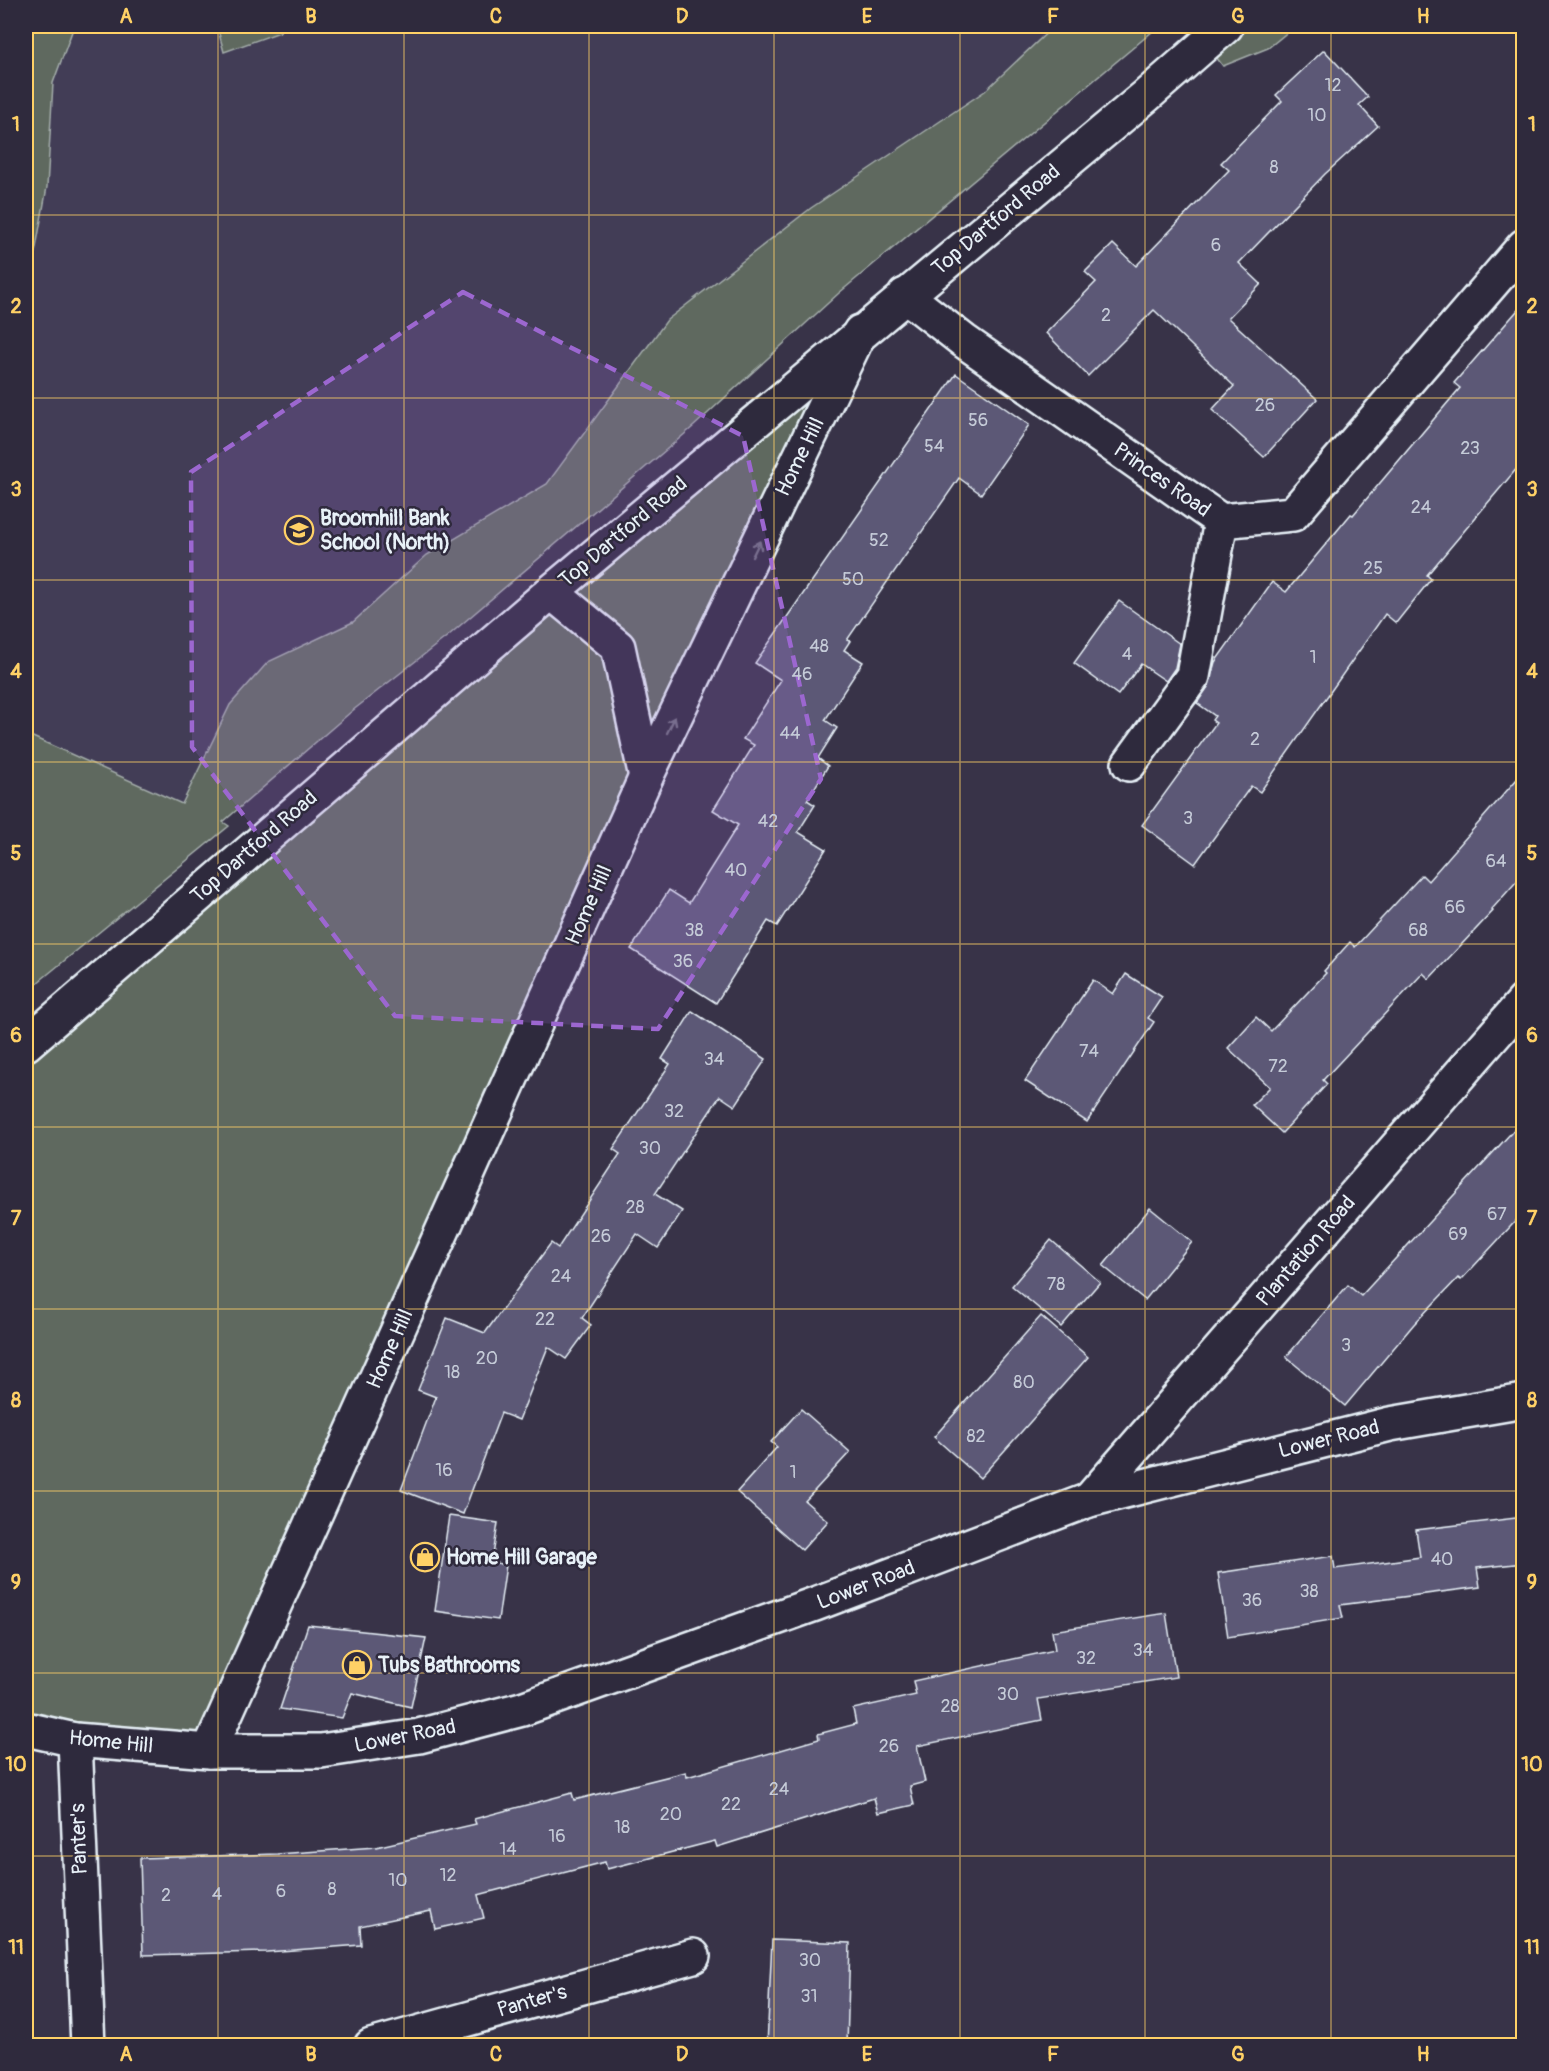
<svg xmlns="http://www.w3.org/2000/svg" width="1549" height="2071" viewBox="0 0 1549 2071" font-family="Pangolin,sans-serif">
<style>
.built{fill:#423e56}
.green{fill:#5f695e;stroke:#a4adab;stroke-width:1.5}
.building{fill:#5b5876;stroke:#e8f1f8;stroke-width:1.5}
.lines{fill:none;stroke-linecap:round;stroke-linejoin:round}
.street-casing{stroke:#e8f1f8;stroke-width:38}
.secondary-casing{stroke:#e8f1f8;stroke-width:38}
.street{stroke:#2f2a3d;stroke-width:33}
.secondary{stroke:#2f2a3d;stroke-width:33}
.oneway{stroke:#70707e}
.marked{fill:#9c67d0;fill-opacity:0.2;stroke:#9c67d0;stroke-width:4.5;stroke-dasharray:12 8;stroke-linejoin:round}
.grid{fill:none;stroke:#ffd166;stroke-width:1.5;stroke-opacity:0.55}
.labels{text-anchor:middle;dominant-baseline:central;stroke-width:5;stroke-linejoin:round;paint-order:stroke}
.number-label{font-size:18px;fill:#c5cbd8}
.street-label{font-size:21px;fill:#e8f1f8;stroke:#2f2a3d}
.poi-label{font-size:21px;font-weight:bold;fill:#e8f1f8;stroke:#2f2a3d;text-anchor:start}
.neatline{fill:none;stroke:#ffd166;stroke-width:2}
.grid-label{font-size:20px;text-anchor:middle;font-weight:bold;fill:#ffd166}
</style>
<rect width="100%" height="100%" fill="#383348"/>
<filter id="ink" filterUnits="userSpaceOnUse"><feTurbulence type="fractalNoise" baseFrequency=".0167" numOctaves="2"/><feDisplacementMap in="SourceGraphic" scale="12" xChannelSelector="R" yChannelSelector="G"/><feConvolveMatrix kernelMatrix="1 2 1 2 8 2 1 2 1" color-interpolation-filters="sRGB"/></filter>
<g filter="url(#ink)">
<polygon class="built" points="26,26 1159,26 839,293 694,426 449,635 352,711 26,986"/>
<g class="green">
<polygon points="26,26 74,26 53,83 47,187 26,303"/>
<polygon points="217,26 281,26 280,32 224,52"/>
<polygon points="1054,26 1159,26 839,293 694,426 449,635 352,711 223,822 229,826 26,992 26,734 182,804 230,705 268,662 353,622 427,555 547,484 667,320 811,208 985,91"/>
<polygon points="1228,26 1295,26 1268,48 1223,66 1206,44"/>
<polygon points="859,334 647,773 620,646 554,592"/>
<polygon points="551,594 616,648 645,777 206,1749 26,1726 26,1045"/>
</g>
<g class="building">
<polygon points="1324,50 1368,97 1359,105 1378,126 1325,174 1239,263 1261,284 1228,318 1317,399 1264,457 1212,410 1234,386 1154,310 1088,376 1046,333 1096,282 1085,272 1113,244 1136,266 1229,170 1221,163 1282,101 1276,95"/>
<polygon points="1524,303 1524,460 1427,575 1431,579 1396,623 1385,614 1260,792 1251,786 1195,864 1142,825 1216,723 1212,720 1215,716 1197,703 1208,687 1215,662 1272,582 1286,592 1351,514 1353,515 1460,388 1454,383"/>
<polygon points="956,374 1029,425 981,494 959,478 847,640 850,641 844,650 863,662 825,720 837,728 818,758 828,766 807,800 815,805 798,832 826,849 777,926 768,921 716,1003 631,949 669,890 689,903 738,825 713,810 754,745 743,739 781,680 755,663"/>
<polygon points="1119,601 1180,644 1175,668 1166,681 1141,664 1118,695 1074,663"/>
<polygon points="1524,771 1524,873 1492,909 1493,911 1429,979 1423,973 1323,1080 1327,1084 1282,1133 1252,1105 1270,1087 1228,1048 1256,1017 1271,1031 1326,973 1324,971 1350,942 1355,947 1422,875 1428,881"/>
<polygon points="1126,974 1162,997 1148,1018 1154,1022 1087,1122 1025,1081 1093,980 1113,994"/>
<polygon points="692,1011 766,1059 735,1106 720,1096 655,1194 682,1211 658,1248 637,1234 582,1318 591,1325 566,1359 548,1347 519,1420 501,1413 463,1514 401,1490 436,1397 418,1390 447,1318 485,1333 551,1243 558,1248 620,1154 613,1149 670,1064 662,1059"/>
<polygon points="1524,1119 1524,1212 1461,1280 1458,1278 1414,1324 1345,1406 1286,1357 1348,1285 1361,1296"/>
<polygon points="1150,1208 1192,1242 1145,1300 1103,1266"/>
<polygon points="1051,1240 1100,1282 1061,1327 1012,1286"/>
<polygon points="1041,1316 1088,1357 980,1478 934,1437"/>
<polygon points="801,1409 850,1452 805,1501 828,1521 802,1550 737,1492 777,1447 771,1442"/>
<polygon points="449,1516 498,1523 492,1562 506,1565 498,1620 435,1611"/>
<polygon points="1524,1517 1524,1563 1477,1568 1480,1587 1340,1605 1343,1618 1228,1637 1218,1573 1333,1556 1335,1569 1420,1557 1416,1530"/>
<polygon points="1166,1613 1176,1677 1038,1699 1042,1720 917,1746 925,1782 910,1786 914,1805 878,1813 874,1798 717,1847 715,1841 607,1869 605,1862 478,1895 484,1918 435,1929 431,1911 360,1926 361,1945 267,1952 143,1955 140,1858 277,1854 376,1847 476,1824 474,1819 572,1793 574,1800 686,1772 687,1777 819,1739 818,1734 856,1724 853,1709 916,1695 913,1681 1055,1650 1052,1631"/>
<polygon points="308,1625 426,1638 411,1707 352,1693 342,1718 280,1709"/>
<polygon points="772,1940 850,1943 847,2046 767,2046"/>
</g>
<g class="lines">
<g class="street-casing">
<g id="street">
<polyline points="905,295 964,341 1221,521 1293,514 1524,246"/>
<polyline points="551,592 618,647 646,777"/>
<polyline points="1129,764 1193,676 1221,521"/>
<polyline points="1089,1500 1524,1001"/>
<polyline points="75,1740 88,2046"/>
<polyline points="209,1751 646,777 860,332"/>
<polyline points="371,2046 693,1956"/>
</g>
</g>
<g class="secondary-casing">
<g id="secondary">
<polyline points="26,1044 551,592 1146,96 1226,26"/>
<polyline points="26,1729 75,1740 209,1751 321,1751 419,1736 522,1709 815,1604 1089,1500 1390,1424 1524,1401"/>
</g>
</g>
<use href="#street" class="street"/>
<use href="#secondary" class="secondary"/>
</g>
<defs><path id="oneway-shaft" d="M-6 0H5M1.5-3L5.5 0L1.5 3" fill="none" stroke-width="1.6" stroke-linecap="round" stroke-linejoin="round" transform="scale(1.5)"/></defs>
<g class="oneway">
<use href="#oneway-shaft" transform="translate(756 549) rotate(-64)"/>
<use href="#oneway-shaft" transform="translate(671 725) rotate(-64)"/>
</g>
</g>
<path class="marked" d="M463 292 743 436 821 779 658 1029 395 1016 192 747 191 472Z"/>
<path class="grid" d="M218 26V2046M404 26V2046M589 26V2046M774 26V2046M960 26V2046M1145 26V2046M1331 26V2046M26 215H1524M26 398H1524M26 580H1524M26 762H1524M26 944H1524M26 1127H1524M26 1309H1524M26 1491H1524M26 1673H1524M26 1856H1524"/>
<defs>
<g id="school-ring" transform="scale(1.5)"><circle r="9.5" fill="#2f2a3d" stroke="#ffd166" stroke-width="1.5"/><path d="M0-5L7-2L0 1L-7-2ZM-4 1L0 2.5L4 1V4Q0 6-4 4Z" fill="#ffd166"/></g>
<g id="shop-ring" transform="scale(1.5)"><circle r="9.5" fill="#2f2a3d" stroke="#ffd166" stroke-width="1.5"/><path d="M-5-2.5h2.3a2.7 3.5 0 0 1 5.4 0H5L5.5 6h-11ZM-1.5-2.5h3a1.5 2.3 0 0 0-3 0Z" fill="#ffd166"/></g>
</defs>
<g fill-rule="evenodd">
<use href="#school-ring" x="299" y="530"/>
<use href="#shop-ring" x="425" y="1557"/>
<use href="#shop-ring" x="357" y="1665"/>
</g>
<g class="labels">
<g class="number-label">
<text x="1333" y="85">12</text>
<text x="1317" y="115">10</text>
<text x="1274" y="167">8</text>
<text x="1216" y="245">6</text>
<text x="1106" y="315">2</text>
<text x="1265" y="405">26</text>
<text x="978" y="420">56</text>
<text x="934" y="446">54</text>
<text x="1470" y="448">23</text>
<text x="1421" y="507">24</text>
<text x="879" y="540">52</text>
<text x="1373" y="568">25</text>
<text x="853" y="579">50</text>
<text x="819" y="646">48</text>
<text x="1127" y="654">4</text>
<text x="1313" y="657">1</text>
<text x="802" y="674">46</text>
<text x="790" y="733">44</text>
<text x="1255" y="739">2</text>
<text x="1188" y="818">3</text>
<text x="768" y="821">42</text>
<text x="1496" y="861">64</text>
<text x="736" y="870">40</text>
<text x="1455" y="907">66</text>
<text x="694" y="930">38</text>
<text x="1418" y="930">68</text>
<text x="683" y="961">36</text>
<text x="1089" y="1051">74</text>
<text x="714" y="1059">34</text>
<text x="1278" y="1066">72</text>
<text x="674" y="1111">32</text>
<text x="650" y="1148">30</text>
<text x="635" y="1207">28</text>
<text x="1497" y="1214">67</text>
<text x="1458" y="1234">69</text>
<text x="601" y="1236">26</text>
<text x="561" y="1276">24</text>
<text x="1056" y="1284">78</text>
<text x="545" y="1319">22</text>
<text x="1346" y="1345">3</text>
<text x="487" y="1358">20</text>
<text x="452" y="1372">18</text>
<text x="1024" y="1382">80</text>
<text x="976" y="1436">82</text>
<text x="444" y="1470">16</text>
<text x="793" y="1472">1</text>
<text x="1442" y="1559">40</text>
<text x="1309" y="1591">38</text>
<text x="1252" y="1600">36</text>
<text x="1143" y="1650">34</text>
<text x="1086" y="1658">32</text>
<text x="1008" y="1694">30</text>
<text x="950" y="1706">28</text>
<text x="889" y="1746">26</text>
<text x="779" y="1789">24</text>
<text x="731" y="1804">22</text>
<text x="671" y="1814">20</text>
<text x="622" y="1827">18</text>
<text x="557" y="1836">16</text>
<text x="508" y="1849">14</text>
<text x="448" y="1875">12</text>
<text x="398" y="1880">10</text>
<text x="332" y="1889">8</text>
<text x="281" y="1891">6</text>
<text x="217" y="1894">4</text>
<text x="166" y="1895">2</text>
<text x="810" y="1960">30</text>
<text x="809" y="1996">31</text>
</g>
<g class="street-label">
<text transform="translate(996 220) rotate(-40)">Top Dartford Road</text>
<text transform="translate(800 457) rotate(-64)">Home Hill</text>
<text transform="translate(1162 480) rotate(35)">Princes Road</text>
<text transform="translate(623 532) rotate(-40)">Top Dartford Road</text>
<text transform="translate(254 847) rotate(-41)">Top Dartford Road</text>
<text transform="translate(589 905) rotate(-66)">Home Hill</text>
<text transform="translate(1306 1251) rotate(-49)">Plantation Road</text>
<text transform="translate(390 1349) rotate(-66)">Home Hill</text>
<text transform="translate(1329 1439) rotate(-14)">Lower Road</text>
<text transform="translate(866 1585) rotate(-21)">Lower Road</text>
<text transform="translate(405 1736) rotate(-11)">Lower Road</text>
<text transform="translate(111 1742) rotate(6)">Home Hill</text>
<text transform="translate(79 1839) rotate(-92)">Panter's</text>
<text transform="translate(532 2001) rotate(-16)">Panter's</text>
</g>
<g class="poi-label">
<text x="320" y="518">Broomhill Bank<tspan x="320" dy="24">School (North)</tspan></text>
<text x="446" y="1557">Home Hill Garage</text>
<text x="378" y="1665">Tubs Bathrooms</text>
</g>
</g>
<rect width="1549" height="2071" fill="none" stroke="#2f2a3d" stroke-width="66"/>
<rect x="33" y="33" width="1483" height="2005" class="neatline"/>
<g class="grid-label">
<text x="126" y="23">A</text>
<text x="311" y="23">B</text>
<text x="496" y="23">C</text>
<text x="682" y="23">D</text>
<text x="867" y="23">E</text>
<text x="1053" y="23">F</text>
<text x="1238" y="23">G</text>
<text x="1423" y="23">H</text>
<text x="16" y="131">1</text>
<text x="1532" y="131">1</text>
<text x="16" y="313">2</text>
<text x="1532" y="313">2</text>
<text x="16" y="496">3</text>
<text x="1532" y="496">3</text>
<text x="16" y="678">4</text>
<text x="1532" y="678">4</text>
<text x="16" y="860">5</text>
<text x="1532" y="860">5</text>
<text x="16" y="1042">6</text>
<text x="1532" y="1042">6</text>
<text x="16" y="1225">7</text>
<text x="1532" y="1225">7</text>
<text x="16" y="1407">8</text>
<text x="1532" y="1407">8</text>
<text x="16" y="1589">9</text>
<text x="1532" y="1589">9</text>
<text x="16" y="1771">10</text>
<text x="1532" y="1771">10</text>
<text x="16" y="1954">11</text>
<text x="1532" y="1954">11</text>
<text x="126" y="2061">A</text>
<text x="311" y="2061">B</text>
<text x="496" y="2061">C</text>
<text x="682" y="2061">D</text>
<text x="867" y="2061">E</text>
<text x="1053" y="2061">F</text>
<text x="1238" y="2061">G</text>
<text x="1423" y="2061">H</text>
</g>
</svg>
